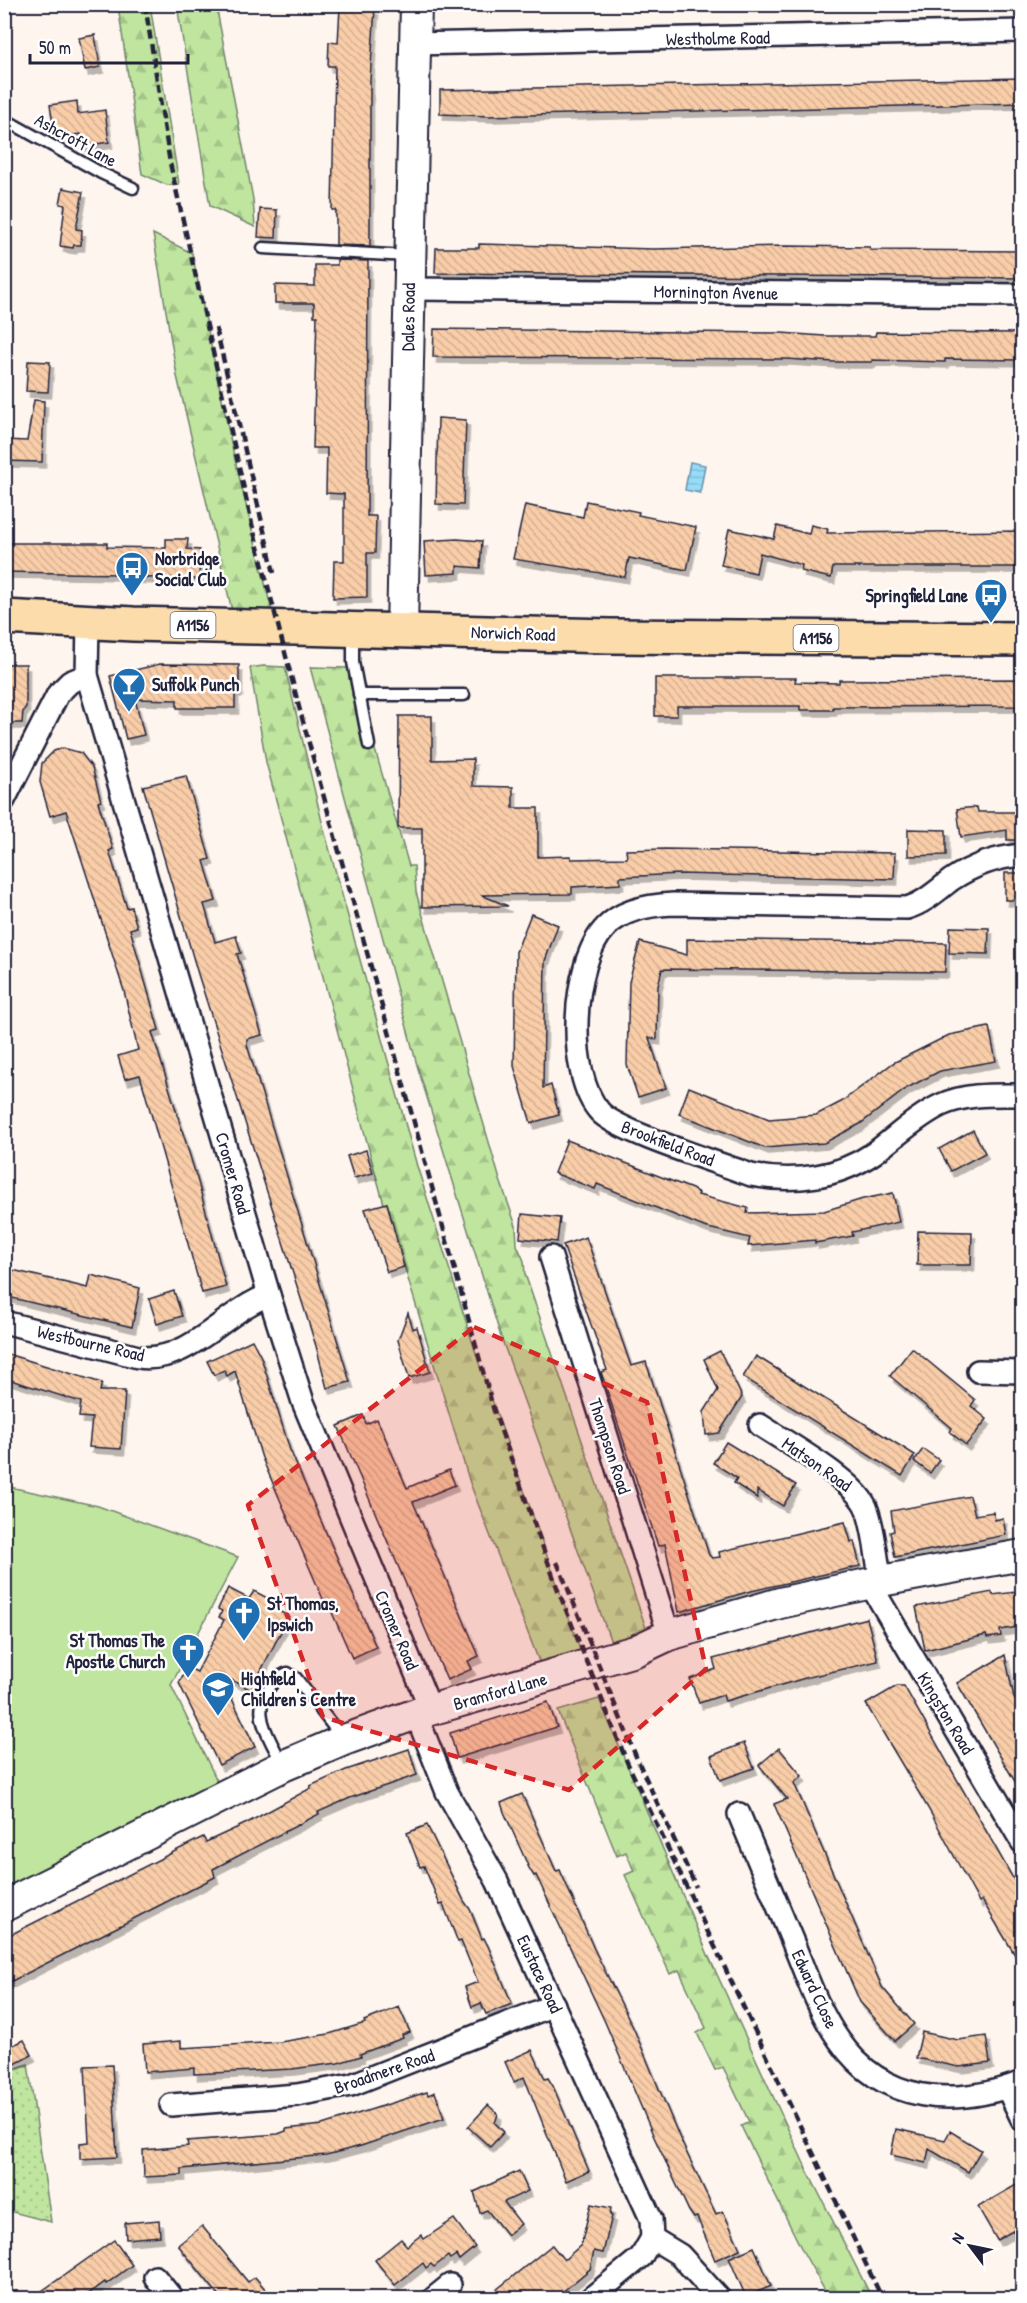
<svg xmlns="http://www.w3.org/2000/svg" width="1027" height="2303" viewBox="0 0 1027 2303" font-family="'Patrick Hand',sans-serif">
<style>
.green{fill:#c0e59f;stroke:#71846d;stroke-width:1.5}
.forest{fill:url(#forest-firs);stroke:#71846d;stroke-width:1.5}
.park{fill:url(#park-dots);stroke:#71846d;stroke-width:1.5}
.water{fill:url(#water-rules);stroke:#6892ac;stroke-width:1.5}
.building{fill:url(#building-back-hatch);stroke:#22223b;stroke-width:1.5;filter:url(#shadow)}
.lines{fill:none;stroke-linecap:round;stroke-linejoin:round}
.lane-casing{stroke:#22223b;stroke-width:15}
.street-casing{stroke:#22223b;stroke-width:26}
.secondary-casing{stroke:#22223b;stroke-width:34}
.primary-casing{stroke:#22223b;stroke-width:38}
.lane{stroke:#fff;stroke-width:10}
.street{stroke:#fff;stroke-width:21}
.secondary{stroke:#fff;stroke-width:30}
.primary{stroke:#fcdcab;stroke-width:33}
.rail{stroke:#22223b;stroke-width:4.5;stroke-dasharray:9 4.5;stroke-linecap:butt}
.marked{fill:#d62828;fill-opacity:0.2;stroke:#d62828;stroke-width:4.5;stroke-dasharray:12 8;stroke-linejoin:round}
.labels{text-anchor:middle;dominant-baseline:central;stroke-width:5;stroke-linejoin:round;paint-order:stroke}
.shield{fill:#fff;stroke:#646476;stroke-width:1.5}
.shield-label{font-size:16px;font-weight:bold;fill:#22223b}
.street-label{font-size:18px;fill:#22223b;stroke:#fff}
.poi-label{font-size:18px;font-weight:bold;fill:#22223b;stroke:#fff;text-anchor:start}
</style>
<defs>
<pattern id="forest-firs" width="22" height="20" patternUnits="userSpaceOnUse" patternTransform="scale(1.5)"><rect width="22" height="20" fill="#c0e59f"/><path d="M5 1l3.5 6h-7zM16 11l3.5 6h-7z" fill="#a5c48a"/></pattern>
<pattern id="park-dots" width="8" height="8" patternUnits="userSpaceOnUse" patternTransform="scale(1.5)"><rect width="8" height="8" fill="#c0e59f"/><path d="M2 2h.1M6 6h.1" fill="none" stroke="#a5c48a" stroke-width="1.8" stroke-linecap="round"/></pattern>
<pattern id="water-rules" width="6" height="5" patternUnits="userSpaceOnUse" patternTransform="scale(1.5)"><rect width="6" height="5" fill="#96dcf8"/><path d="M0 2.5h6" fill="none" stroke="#81bcd6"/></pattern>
<pattern id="building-back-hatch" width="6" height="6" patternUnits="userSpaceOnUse" patternTransform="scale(1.5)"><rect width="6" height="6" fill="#f9cda8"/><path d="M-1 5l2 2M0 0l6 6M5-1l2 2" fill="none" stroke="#d5b092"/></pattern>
<filter id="shadow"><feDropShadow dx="3.5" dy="6" stdDeviation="0" flood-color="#0004"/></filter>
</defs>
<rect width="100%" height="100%" fill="#fef5ee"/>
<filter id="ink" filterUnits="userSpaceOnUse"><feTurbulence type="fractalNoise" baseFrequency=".0167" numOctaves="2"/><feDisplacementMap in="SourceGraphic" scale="12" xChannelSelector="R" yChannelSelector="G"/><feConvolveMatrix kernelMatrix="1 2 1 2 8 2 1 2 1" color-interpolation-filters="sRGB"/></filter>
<g filter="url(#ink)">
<polygon class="green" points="5,1486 98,1506 238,1557 171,1685 219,1785 5,1892"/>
<g class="forest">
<polygon points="118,5 150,5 179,184 167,185 142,174"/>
<polygon points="177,5 216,5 253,199 255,227 210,206"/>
<polygon points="153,234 192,253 232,447 273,616 233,615 177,376"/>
<polygon points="263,666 285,667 323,826 417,1166 479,1363 581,1652 540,1664 470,1483 388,1213 390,1212 387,1203 384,1204 372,1161 266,762 250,668"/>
<polygon points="310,667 348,668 352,671 409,866 414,866 416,892 500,1180 516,1226 517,1245 524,1261 525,1274 647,1631 611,1642 501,1337 417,1065"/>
<polygon points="599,1699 709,1957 806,2168 872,2298 829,2298 802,2250 741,2126 749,2122 723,2067 715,2070 697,2033 706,2028 679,1970 670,1974 625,1875 634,1871 626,1852 617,1856 558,1711"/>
</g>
<polygon class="park" points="28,2064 51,2222 5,2210 5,2072"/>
<polygon class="water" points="690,462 705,465 700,493 685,490"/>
<g class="building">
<polygon points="340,7 375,9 370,80 370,246 336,245 336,210 332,210 335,66 328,66 329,42 338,43"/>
<polygon points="95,35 100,67 85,70 79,38"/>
<polygon points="1023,78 1023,103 489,116 440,114 440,90"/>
<polygon points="77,101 78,114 105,110 109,142 83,146 81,134 55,137 50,105"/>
<polygon points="63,188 83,192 76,229 82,230 81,245 74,245 73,248 60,246 65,205 60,204"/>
<polygon points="260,209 277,210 276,238 258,237"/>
<polygon points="479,244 654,249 786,246 870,247 870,250 1023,251 1023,278 435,273 436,248 479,248"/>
<polygon points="337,260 368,261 367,516 376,516 375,553 367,553 367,597 333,598 334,561 344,561 344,494 326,493 327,448 313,448 317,316 314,316 314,303 275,303 275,285 315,286 315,265 337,265"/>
<polygon points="434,329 781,333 824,336 875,336 876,332 1023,333 1023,360 945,359 945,362 872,360 872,362 834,362 786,359 433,357"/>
<polygon points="28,361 50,362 48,392 26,391"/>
<polygon points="34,400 44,401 42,462 4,461 4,440 27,441"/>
<polygon points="438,418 466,420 463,505 436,504"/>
<polygon points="586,501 639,512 638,515 696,527 687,570 629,558 625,577 513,559 525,505 583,517"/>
<polygon points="811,525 828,529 827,533 1023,531 1023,567 833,567 831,578 801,571 802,565 760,553 756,573 721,565 729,529 774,539 777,526 809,534"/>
<polygon points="166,539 188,539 187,549 200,550 199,579 120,577 120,574 4,572 4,543 107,543 107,547 166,548"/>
<polygon points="457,539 482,541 480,568 457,566 457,573 426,575 424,541"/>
<polygon points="4,664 26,664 26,707 23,711 22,723 4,723"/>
<polygon points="160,664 239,665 239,691 235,691 235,708 177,708 177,700 135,699 144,735 126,739 110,676"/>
<polygon points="655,678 796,678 795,682 839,683 839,680 1023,679 1023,706 833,707 833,710 800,710 800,706 677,706 677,716 655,716"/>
<polygon points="399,716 432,716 432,760 473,759 473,786 513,787 513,808 538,808 538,857 571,856 571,859 627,858 626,850 665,849 895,853 894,879 680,874 620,877 620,884 572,887 572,894 481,895 508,906 422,907 422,828 398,828"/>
<polygon points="63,748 81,753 92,767 101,801 98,802 113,849 109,851 127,908 131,907 137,927 130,929 159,1030 152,1032 198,1182 226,1287 202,1293 140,1075 125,1079 118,1056 138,1050 124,991 66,811 50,816 40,782 42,763 54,751"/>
<polygon points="186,776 210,859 204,861 216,901 204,904 215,942 236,936 241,953 237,954 262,1035 247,1039 247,1045 350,1382 327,1388 316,1346 198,974 143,786"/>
<polygon points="977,807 978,812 1023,812 1023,840 1007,840 1007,830 961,837 957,809"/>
<polygon points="908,829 946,830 946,855 908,856"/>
<rect x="1005" y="873" width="18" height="27"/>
<polygon points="531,914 558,925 545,961 543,1088 551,1085 559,1115 531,1123 514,1066 516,952"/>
<polygon points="950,927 989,928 988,954 949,953"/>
<polygon points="687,939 946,943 945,972 662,969 658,986 657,1039 649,1038 666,1088 638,1097 627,1065 629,982 640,942 687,955"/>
<polygon points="989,1027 996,1061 940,1071 907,1088 860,1124 824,1143 765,1148 679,1114 689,1087 769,1119 816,1115 841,1102 893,1063 949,1035"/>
<polygon points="973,1130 985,1153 951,1171 939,1149"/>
<polygon points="567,1140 692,1189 699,1193 698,1195 748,1208 747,1213 824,1211 863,1199 893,1193 899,1222 852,1232 853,1236 815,1243 815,1240 748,1246 750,1238 704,1227 597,1184 595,1189 554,1173"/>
<polygon points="366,1150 373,1173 354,1178 347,1156"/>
<polygon points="387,1203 404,1267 387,1272 365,1209"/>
<polygon points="522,1214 560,1218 557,1242 520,1238"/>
<polygon points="918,1231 972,1232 971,1265 917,1265"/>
<polygon points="586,1237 631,1366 646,1362 709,1555 712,1558 720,1557 719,1552 731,1549 845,1522 851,1542 854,1541 860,1566 747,1592 679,1612 665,1544 658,1546 601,1372 607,1370 563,1245"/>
<polygon points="4,1268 88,1288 91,1275 140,1288 132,1327 4,1296"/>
<polygon points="174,1291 182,1316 157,1324 149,1299"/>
<polygon points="408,1313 413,1329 417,1327 430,1372 409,1378 398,1340"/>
<polygon points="252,1340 261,1357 290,1450 376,1647 352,1658 326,1599 323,1599 262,1458 235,1371 227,1376 224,1370 214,1375 207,1361"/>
<polygon points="912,1348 975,1400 971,1406 987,1419 966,1445 950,1432 952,1428 890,1376"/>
<polygon points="720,1351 742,1397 719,1433 706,1435 704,1412 718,1390 704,1359"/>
<polygon points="4,1353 102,1383 100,1391 125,1391 121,1449 89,1447 92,1418 79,1417 81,1402 4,1378"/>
<polygon points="756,1356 915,1455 902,1476 743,1377"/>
<polygon points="363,1415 366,1424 377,1419 407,1488 449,1470 455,1485 413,1502 479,1656 468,1661 472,1669 447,1680 338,1426"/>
<polygon points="726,1442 796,1485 783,1506 757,1490 757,1498 734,1483 737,1478 713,1463"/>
<polygon points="923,1449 939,1460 930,1473 914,1461"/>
<polygon points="970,1496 975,1515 993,1512 995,1520 1003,1518 1006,1535 895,1557 890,1532 894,1531 891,1511"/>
<polygon points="228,1588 249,1599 254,1591 275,1602 272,1608 289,1616 251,1690 220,1674 255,1747 219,1765 179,1683 187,1667 197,1672 224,1620 219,1617 222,1611 218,1609"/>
<polygon points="1023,1591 1023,1626 1000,1630 1001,1636 987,1638 986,1635 925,1650 916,1607 992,1592 993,1595"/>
<polygon points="867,1618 878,1661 809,1677 725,1701 723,1695 699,1703 690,1679 716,1669 713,1659"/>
<polygon points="1005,1655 1014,1698 1023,1713 1023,1795 957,1683"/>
<polygon points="897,1686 904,1686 1023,1896 1023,1968 982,1900 979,1902 928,1808 866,1704"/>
<polygon points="548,1702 557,1727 457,1758 450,1733"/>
<polygon points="744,1743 754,1768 720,1780 711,1756"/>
<polygon points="779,1748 802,1776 794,1783 882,1987 914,2024 895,2041 860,2002 774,1804 787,1799 759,1765"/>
<polygon points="409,1749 417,1775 350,1798 318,1812 319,1814 213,1869 215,1877 4,1985 4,1938 203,1837 206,1842 247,1823 311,1788 310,1786 346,1770"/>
<polygon points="522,1794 556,1871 560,1870 594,1949 633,2027 681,2141 716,2214 723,2211 740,2249 715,2260 697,2217 694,2218 689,2211 654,2137 605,2022 536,1875 534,1876 529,1868 504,1812 501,1803"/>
<polygon points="427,1825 464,1901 470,1909 482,1939 484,1938 488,1946 512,2004 486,2014 481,2003 472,2007 465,1987 478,1982 461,1941 458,1942 443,1904 440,1905 424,1866 420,1867 407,1833"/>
<polygon points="399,2007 410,2032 402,2035 403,2038 360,2054 361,2056 338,2063 292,2069 194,2074 194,2068 145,2072 143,2044 181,2041 181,2048 280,2042 329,2034 365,2023 364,2021"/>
<polygon points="922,2032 958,2040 986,2036 990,2063 959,2067 916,2058"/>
<polygon points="24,2040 32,2055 15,2064 7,2048"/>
<polygon points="532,2050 545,2079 548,2078 553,2086 589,2171 566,2181 524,2077 514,2082 505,2062"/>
<polygon points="112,2065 117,2157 80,2159 80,2143 89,2142 85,2066"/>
<polygon points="427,2092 428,2095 435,2092 444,2118 361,2146 326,2155 182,2169 182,2175 144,2177 143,2150 188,2146 187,2141 278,2134 286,2131 286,2129 322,2125"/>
<polygon points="488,2105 498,2114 495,2123 504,2132 490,2147 468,2127"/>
<polygon points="896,2129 945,2140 950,2131 981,2150 968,2172 929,2149 926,2163 891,2155"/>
<polygon points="519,2171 528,2191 504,2202 521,2224 507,2235 487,2210 480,2213 474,2192"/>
<polygon points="1023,2181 1023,2225 997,2240 978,2207"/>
<polygon points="591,2204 611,2208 610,2215 612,2216 603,2253 594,2251 590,2269 555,2298 486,2298 552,2245 564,2260 581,2245"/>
<polygon points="454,2219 475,2247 459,2260 456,2255 450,2259 448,2256 434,2267 431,2264 426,2268 423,2263 395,2285 375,2260 401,2239 407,2246 421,2235 424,2239"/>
<polygon points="159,2220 160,2236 126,2239 125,2223"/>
<polygon points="202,2226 248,2282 255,2277 273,2298 221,2298 178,2245"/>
<polygon points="114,2240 132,2265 106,2284 105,2282 83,2298 32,2298"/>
<polygon points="754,2247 771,2286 746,2297 729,2258"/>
</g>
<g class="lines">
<g class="lane-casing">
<g id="lane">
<polyline points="4,119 101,173 133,188"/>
<polyline points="263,248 408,256"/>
<polyline points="353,632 353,662 369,745"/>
<polyline points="359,695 464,695"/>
<path d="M283 1765C272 1742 251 1715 267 1691 273 1682 278 1676 288 1673L296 1678 343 1739"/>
</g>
</g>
<g class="street-casing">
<g id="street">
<polyline points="413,44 1022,31"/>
<polyline points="409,289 1022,295"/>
<polyline points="88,622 87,675 269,1295 303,1402 431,1710"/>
<polyline points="4,800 58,694 70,682 87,675"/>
<path d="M1022 855C997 857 972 866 951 880 937 891 924 903 907 908L673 904C650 905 623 909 606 927 571 962 566 1075 600 1112 618 1132 720 1163 751 1175 793 1183 838 1178 874 1153 896 1137 916 1117 941 1105 967 1093 995 1095 1022 1095"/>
<polyline points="551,1257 669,1635"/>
<path d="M4 1322 138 1357C188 1365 224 1311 269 1295"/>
<polyline points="978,1371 1022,1372"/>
<path d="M760 1425C787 1443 853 1479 866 1507 875 1529 876 1558 881 1581"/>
<polyline points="870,1584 1022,1842"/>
<polyline points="416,1714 447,1792 497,1881 651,2219 652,2238 680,2255 719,2298"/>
<path d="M739 1814C757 1858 776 1901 794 1945 807 1977 819 2012 839 2040 883 2104 955 2108 1022 2082"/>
<polyline points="1007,2088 1022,2119"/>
<polyline points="171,2105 297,2095 351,2085 554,2005"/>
<polyline points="155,2277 172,2298"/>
<polyline points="434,2298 450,2285"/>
<polyline points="591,2298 641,2257 652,2238"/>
</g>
</g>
<g class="secondary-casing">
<g id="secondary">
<polyline points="402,630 416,4"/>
<polyline points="4,1906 283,1766 344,1740 416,1714 635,1651 669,1635 780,1603 881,1581 1022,1555"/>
</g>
</g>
<g class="primary-casing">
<polyline id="primary" points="4,617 133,624 610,636 1022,639"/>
</g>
<use href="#lane" class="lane"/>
<use href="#street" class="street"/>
<use href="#secondary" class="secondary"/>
<use href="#primary" class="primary"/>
<g class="rail">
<polyline points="145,4 170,163 252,524 299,707 494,1411 558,1590 627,1762 882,2298"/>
<polyline points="216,328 274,573"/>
<polyline points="557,1562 637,1759 696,1887"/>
</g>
</g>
</g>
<path class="marked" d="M474 1327 647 1402 706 1669 569 1790 323 1717 248 1505Z"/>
<defs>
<g id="bus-pin" transform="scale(1.725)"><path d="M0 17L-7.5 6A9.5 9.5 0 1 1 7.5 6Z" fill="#1f6fb2" stroke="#fff"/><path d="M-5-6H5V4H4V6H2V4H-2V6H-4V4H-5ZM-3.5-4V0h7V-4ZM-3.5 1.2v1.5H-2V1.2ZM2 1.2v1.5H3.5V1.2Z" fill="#fff"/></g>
<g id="bar-pin" transform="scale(1.725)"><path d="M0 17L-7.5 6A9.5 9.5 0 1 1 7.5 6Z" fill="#1f6fb2" stroke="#fff"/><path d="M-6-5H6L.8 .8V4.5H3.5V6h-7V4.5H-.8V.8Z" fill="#fff"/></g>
<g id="church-pin" transform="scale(1.725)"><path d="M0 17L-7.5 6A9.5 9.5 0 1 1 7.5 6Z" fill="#1f6fb2" stroke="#fff"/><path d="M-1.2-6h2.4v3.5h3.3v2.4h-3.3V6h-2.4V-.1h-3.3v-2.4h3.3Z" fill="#fff"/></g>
<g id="school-pin" transform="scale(1.725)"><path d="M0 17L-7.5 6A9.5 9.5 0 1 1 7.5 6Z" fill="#1f6fb2" stroke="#fff"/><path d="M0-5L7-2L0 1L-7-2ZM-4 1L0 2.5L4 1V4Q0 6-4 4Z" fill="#fff"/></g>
</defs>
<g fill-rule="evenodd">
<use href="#bus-pin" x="132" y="568"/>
<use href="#bus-pin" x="991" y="595"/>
<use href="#bar-pin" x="129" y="684"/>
<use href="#church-pin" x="244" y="1613"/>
<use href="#church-pin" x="188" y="1650"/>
<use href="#school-pin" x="218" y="1688"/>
</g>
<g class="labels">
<g class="shield">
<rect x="170.5" y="612" width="45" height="26" rx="4.5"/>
<rect x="793.5" y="625" width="45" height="26" rx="4.5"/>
</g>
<g class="shield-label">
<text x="193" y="625">A1156</text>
<text x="816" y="638">A1156</text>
</g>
<g class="street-label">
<text transform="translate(718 38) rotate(-1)">Westholme Road</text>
<text transform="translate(76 140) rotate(29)">Ashcroft Lane</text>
<text transform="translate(716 292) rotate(1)">Mornington Avenue</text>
<text transform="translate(408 317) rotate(-89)">Dales Road</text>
<text transform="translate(513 633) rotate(2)">Norwich Road</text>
<text transform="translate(668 1143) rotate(21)">Brookfield Road</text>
<text transform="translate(233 1173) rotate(74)">Cromer Road</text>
<text transform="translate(91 1343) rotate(13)">Westbourne Road</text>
<text transform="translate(610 1446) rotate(72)">Thompson Road</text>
<text transform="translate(817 1464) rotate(35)">Matson Road</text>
<text transform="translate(397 1630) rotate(67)">Cromer Road</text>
<text transform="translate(500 1691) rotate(-16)">Bramford Lane</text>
<text transform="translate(946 1713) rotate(59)">Kingston Road</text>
<text transform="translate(540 1974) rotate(65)">Eustace Road</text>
<text transform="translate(815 1989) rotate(65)">Edward Close</text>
<text transform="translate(384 2071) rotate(-19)">Broadmere Road</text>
</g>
<g class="poi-label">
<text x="155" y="558">Norbridge<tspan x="155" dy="21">Social Club</tspan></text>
<text x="968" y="595" text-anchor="end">Springfield Lane</text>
<text x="152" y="684">Suffolk Punch</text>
<text x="267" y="1603">St Thomas,<tspan x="267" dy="21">Ipswich</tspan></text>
<text x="165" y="1640" text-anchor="end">St Thomas The<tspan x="165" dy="21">Apostle Church</tspan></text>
<text x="241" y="1678">Highfield<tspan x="241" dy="21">Children's Centre</tspan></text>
</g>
</g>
<rect width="1027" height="2303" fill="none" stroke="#fff" stroke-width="24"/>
<rect x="12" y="12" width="1003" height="2279" fill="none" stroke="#22223b" stroke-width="2" filter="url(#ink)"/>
<g transform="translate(970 2246) rotate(302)" stroke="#ffffff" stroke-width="4.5" paint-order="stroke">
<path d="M0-4.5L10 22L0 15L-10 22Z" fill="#22223b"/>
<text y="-9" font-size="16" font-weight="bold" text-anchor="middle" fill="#22223b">N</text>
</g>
<path d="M30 54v9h158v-9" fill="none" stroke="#22223b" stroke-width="3"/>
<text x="39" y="54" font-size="18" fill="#22223b" stroke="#ffffff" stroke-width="4.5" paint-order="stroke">50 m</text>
</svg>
